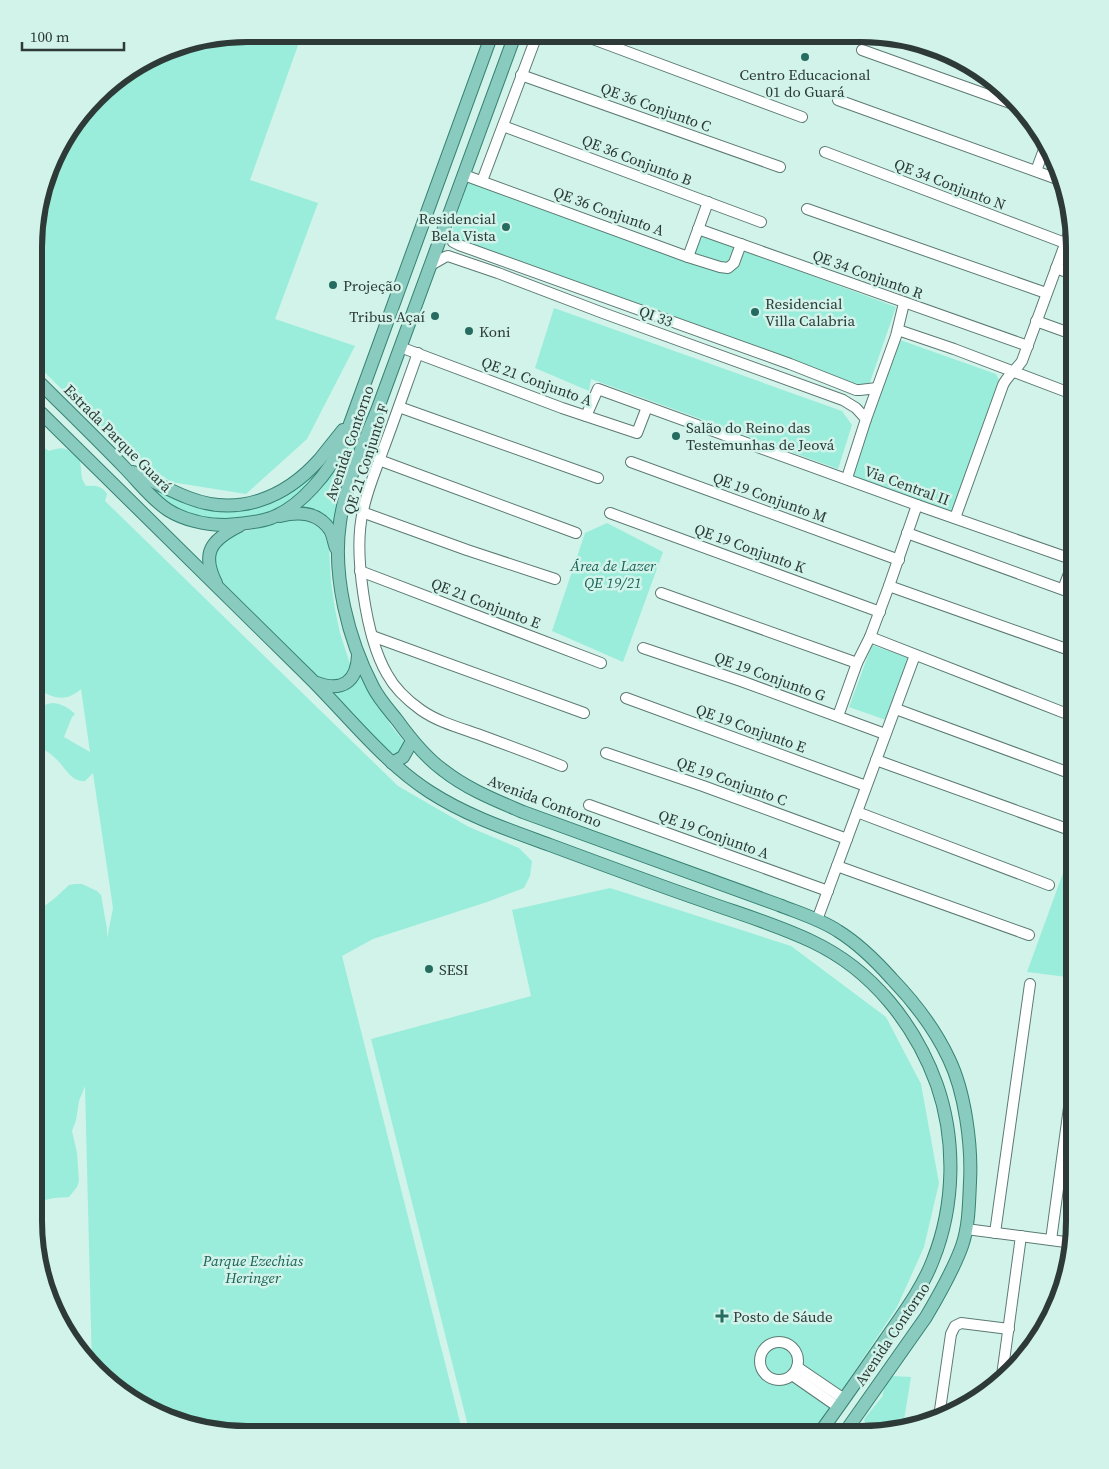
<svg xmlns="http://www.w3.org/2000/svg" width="1109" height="1469" viewBox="0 0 1109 1469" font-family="'Source Serif 4',serif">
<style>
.green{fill:#9aeddb}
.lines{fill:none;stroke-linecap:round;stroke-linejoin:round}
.minor-casing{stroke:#5c7a73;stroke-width:12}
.major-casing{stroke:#378273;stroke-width:14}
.minor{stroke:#fff;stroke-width:10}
.major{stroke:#8acbbf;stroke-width:12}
.poi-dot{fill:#266b5f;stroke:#d1f3ea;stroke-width:2}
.labels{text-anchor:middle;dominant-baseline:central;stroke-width:5;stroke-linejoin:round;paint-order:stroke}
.poi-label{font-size:15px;fill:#2d3a37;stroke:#d1f3ea;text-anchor:start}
.street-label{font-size:15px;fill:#2d3a37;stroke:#d1f3ea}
.park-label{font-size:15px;font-style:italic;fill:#1b6256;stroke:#d1f3ea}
.rim{fill:none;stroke:#2d3a37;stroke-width:6}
</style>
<rect width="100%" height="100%" fill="#d1f3ea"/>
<g class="green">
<polygon points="247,34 302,34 250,180 318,203 275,319 355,346 307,439 246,494 171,482 119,445 35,363 36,219 62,141 107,87 178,45"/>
<polygon points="476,182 691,262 700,234 896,307 869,385 856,386 466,243 454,236 453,226 468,183"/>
<polygon points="554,308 842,411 852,425 838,469 591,379 589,391 535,368"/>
<polygon points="900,340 996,374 999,380 954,511 949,514 852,480 864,421 895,343"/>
<path d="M359 411 368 414 345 475 338 496 333 532 298 509C336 484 343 451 359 411Z"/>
<path d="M35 433 43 447 49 451C67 445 66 449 80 460L82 479 86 486C96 485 102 486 107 494L105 501 398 786 469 827 519 848 532 861 530 876 524 888 487 902 373 939 342 956 463 1434 220 1433 128 1399 92 1367 85 1086 79 1101 76 1120 72 1131 77 1153 79 1181 77 1187 69 1197C47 1199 38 1196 34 1222V914L55 898 69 885 75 884H82L97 891 101 895 107 929V938L113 908 93 773 85 781C70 782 65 766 55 758 49 752 42 748 35 745V707C41 707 46 704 52 703 61 703 69 708 75 714L72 717 64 737 90 752 81 689C64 704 52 697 35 688Z"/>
<polygon points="334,445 320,473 294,499 278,509 260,516 216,522 182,512 169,503 151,487 189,504 262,505"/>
<polygon points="300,519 315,525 322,531 326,539 329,549 331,582 335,609 340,633 350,664 350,671 341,682 319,678 219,579 212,555 228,536 288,520"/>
<polygon points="607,523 663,552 623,662 552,631 585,533"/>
<polygon points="872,645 909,658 886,720 849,707"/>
<polygon points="358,674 392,727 405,743 398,755 394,754 387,749 329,692"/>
<path d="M35 770C41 792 40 815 40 837 40 847 42 856 41 865 40 871 37 875 34 880Z"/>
<polygon points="1075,840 1075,978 1027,972"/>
<polygon points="610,888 791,946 886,1017 921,1084 939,1183 924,1247 897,1307 819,1425 795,1428 790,1435 470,1434 371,1039 531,996 512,910"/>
<polygon points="892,1376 911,1377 903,1426 886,1430 866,1426 864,1419 882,1397 885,1384"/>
</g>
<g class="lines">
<g class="minor-casing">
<g id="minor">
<polyline points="582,35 802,117"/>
<polyline points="746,35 756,39"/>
<polyline points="862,50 1013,104"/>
<polyline points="521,75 780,167"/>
<polyline points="838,100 1060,180"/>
<polyline points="503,126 761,222"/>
<polyline points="825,152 1065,243"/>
<polyline points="1036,171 1046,144"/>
<polyline points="464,175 688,257 708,202"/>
<polyline points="482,181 537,35"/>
<polyline points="807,209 1046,293"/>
<polyline points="444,229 453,242 459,245 790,364 856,390 860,390 877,388"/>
<polyline points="698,229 1028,346"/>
<polyline points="688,257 720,267 728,268 734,263 741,244"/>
<polyline points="431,265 445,257 448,256 498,273 603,313 843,400 856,408 866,419"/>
<polyline points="1056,268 1075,275"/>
<polyline points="1036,321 1075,335"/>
<polyline points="898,330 954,349 1075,395"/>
<polyline points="400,347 562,408 637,433 647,407"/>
<path d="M418 353C406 386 395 418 383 450 376 470 367 490 363 511 353 552 366 638 387 674 395 689 407 700 421 710 438 722 460 728 480 735 507 745 534 755 562 766"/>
<polyline points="399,407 598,478"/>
<polyline points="586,416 598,389 917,505 1074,560"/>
<polyline points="379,460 576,533"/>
<polyline points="631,462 899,560"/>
<polyline points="847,478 866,419 896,336 904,303"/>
<polyline points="362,512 467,550 555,579"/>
<polyline points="610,513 880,612"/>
<path d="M955 518 1003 385C1007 376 1016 370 1022 361L1071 228"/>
<polyline points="907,533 1075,594"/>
<polyline points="360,571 601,663"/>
<polyline points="889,586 1075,652"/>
<polyline points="1063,589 1075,558"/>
<polyline points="661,593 857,663"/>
<polyline points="372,636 584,713"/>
<polyline points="870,637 1075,717"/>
<polyline points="643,648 741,681 885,734"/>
<polyline points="626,698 866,786"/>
<polyline points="896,709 1075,775"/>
<polyline points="838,716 857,663 870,637 889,586 917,505"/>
<polyline points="606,753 703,786 847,839"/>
<polyline points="876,760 1070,830"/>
<polyline points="589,805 828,891"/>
<polyline points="857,812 1049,885"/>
<polyline points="837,866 1029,935"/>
<polyline points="817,920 915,655"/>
<polyline points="966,1229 1073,1243"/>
<polyline points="995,1233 1030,984"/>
<polyline points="1051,1240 1075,1063"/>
<circle cx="779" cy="1361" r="19"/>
<polyline points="797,1367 844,1399"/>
<polyline points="792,1375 838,1407"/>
<polyline points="1001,1383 1021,1236"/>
<polyline points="939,1417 951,1334 955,1326 961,1323 1009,1329"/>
</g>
</g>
<g class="major-casing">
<g id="major">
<path d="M515 35 378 408C363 445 346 482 340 522 332 576 348 639 373 687 379 699 389 710 397 720 410 738 425 757 443 770 467 789 495 800 523 812L779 905C799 913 820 919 838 931 859 944 876 961 892 979 915 1003 935 1029 949 1059 965 1092 972 1145 970 1182 969 1203 969 1226 962 1246 953 1271 939 1295 926 1317L843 1435"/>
<path d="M35 378C65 408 95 437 124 467 138 481 151 499 168 510 184 520 206 525 226 525 241 524 256 523 271 518 301 507 330 471 343 443L492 34"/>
<path d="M35 407C126 496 216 585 306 674 346 713 383 762 430 792 467 816 509 830 550 845 601 864 652 883 704 901 740 914 778 925 813 942 872 970 915 1024 937 1085 956 1140 955 1205 933 1260 922 1289 902 1315 885 1340 863 1372 841 1404 818 1435"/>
<path d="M133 472C152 480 170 491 189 498 238 517 285 498 319 460 327 450 335 440 343 430"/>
<path d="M280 516C299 511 318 512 330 530 333 535 334 543 336 548"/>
<path d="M216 583C201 553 211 540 239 526"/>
<path d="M317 683C342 692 357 682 358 655"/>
<polyline points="392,763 403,757 412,741"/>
</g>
</g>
<use href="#minor" class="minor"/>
<use href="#major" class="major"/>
</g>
<g class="poi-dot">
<circle cx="805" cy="57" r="5"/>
<circle cx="506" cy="227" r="5"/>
<circle cx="333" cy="285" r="5"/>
<circle cx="755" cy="312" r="5"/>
<circle cx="435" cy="316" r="5"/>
<circle cx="469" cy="331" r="5"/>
<circle cx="676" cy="436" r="5"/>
<circle cx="429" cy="969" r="5"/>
<path d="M719.5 1308.5h5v5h5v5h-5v5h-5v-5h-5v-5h5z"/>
</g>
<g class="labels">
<g class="poi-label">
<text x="805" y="74" text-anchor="middle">Centro Educacional<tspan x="805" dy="17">01 do Guará</tspan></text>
<text x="496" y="218" text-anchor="end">Residencial<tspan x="496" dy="17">Bela Vista</tspan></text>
<text x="343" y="285">Projeção</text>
<text x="765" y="303">Residencial<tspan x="765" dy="17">Villa Calabria</tspan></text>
<text x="425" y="316" text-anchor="end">Tribus Açaí</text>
<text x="479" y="331">Koni</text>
<text x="686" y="427">Salão do Reino das<tspan x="686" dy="17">Testemunhas de Jeová</tspan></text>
<text x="439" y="969">SESI</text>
<text x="733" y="1316">Posto de Sáude</text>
</g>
<g class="street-label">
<text transform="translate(656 107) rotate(20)">QE 36 Conjunto C</text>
<text transform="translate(637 160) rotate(21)">QE 36 Conjunto B</text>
<text transform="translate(950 184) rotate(21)">QE 34 Conjunto N</text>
<text transform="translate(609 211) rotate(20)">QE 36 Conjunto A</text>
<text transform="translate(868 274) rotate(20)">QE 34 Conjunto R</text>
<text transform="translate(656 316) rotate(20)">QI 33</text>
<text transform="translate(537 381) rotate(20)">QE 21 Conjunto A</text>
<text transform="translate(118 438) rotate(45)">Estrada Parque Guará</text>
<text transform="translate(349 443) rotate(-71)">Avenida Contorno</text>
<text transform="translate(366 459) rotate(-72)">QE 21 Conjunto F</text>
<text transform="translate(907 485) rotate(20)">Via Central II</text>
<text transform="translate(770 497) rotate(20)">QE 19 Conjunto M</text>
<text transform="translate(750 548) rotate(20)">QE 19 Conjunto K</text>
<text transform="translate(486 603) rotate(21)">QE 21 Conjunto E</text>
<text transform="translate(770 676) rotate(20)">QE 19 Conjunto G</text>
<text transform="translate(751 728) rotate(20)">QE 19 Conjunto E</text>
<text transform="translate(732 781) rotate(20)">QE 19 Conjunto C</text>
<text transform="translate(545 801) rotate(21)">Avenida Contorno</text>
<text transform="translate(714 834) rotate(20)">QE 19 Conjunto A</text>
<text transform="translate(892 1334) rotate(-56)">Avenida Contorno</text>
</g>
<g class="park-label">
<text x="613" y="565">Área de Lazer<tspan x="613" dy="17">QE 19/21</tspan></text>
<text x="253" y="1260">Parque Ezechias<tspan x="253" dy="17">Heringer</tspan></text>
</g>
</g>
<path d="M0 0H1109V1469H0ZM247 42H861A205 205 0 0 1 1066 247V1221A205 205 0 0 1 861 1426H247A205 205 0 0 1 42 1221V247A205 205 0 0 1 247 42Z" fill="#d1f3ea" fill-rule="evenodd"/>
<path class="rim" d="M247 42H861A205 205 0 0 1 1066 247V1221A205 205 0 0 1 861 1426H247A205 205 0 0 1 42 1221V247A205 205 0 0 1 247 42Z"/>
<path d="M22 42v8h102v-8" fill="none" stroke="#2d3a37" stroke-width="2.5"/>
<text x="30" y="42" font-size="15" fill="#2d3a37" stroke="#d1f3ea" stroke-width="4" paint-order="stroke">100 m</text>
</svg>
